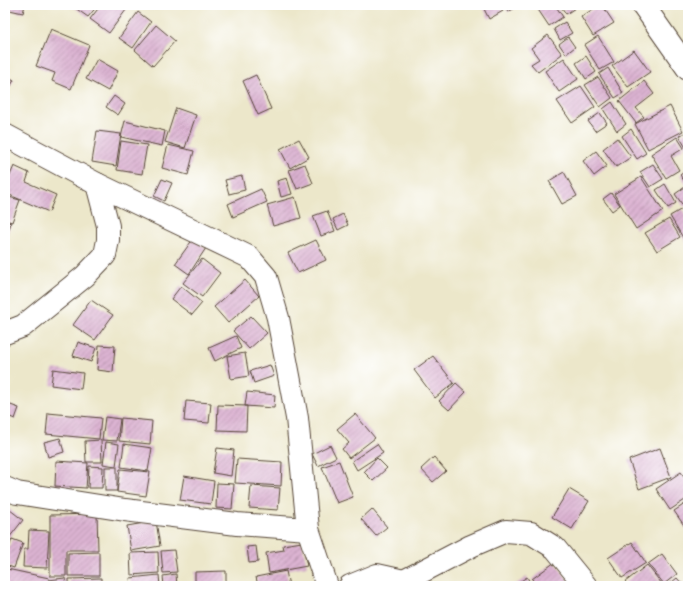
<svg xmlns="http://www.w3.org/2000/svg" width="693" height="591" viewBox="0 0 693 591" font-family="'Libre Bodoni',serif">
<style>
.building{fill:url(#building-hatch)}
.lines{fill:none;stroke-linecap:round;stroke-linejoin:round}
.minor-casing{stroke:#564638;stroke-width:24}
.minor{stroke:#fff;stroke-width:22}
</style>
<defs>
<pattern id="building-hatch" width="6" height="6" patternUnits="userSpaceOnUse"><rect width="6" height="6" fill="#dcb3d2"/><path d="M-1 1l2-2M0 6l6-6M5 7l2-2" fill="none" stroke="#b492aa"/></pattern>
</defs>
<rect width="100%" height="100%" fill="#fff"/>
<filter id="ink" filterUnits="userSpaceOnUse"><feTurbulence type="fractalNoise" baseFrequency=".025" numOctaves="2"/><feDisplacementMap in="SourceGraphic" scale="8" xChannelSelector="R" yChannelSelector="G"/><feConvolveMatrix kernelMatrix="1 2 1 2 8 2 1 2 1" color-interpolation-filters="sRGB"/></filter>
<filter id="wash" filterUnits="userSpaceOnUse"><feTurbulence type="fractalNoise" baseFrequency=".012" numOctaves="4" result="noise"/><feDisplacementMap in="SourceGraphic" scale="16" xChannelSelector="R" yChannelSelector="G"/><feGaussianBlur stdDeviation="0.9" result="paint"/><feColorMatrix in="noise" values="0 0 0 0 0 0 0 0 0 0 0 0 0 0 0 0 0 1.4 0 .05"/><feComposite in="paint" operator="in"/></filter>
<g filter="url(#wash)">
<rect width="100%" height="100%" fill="#ece7ca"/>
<g id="blocks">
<g class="building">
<polygon points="5,5 25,5 23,13 5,9"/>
<polygon points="71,5 98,5 88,17"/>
<polygon points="101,5 119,5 126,10 109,33 90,19"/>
<polygon points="482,5 500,5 503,11 489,19"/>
<polygon points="504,5 520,5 508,12"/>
<polygon points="535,5 555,5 563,17 549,26"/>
<polygon points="560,5 573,5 575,8 566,14"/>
<polygon points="599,5 602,5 614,23 593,36 581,17"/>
<polygon points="138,12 151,22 133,48 119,38"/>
<polygon points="565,22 572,33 560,40 554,29"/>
<polygon points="156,25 175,41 153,66 135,50"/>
<polygon points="51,29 89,45 71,89 52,81 55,73 36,66"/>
<polygon points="548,35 562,54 538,72 531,64 539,59 531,48"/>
<polygon points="598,36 614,62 600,70 584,45"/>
<polygon points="568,37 575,47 566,54 559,44"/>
<polygon points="634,50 650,72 628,87 612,66"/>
<polygon points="586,56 596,72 586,79 576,63"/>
<polygon points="564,58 578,79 559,92 545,71"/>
<polygon points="97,59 118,71 108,91 86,79"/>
<polygon points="608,68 623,93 615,98 599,74"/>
<polygon points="5,75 14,80 5,96"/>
<polygon points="256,75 271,109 258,115 243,81"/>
<polygon points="598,77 612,98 600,107 585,85"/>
<polygon points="644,81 654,94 636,108 644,117 636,123 619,101"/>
<polygon points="581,86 595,107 572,123 557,101"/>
<polygon points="114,96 125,104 118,115 106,107"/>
<polygon points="612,102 626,124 617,131 603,109"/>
<polygon points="670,106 683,131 648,149 635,124"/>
<polygon points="176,108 196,115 185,148 165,142"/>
<polygon points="600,113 607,123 595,131 588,121"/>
<polygon points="125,121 165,131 162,146 121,137"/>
<polygon points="631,129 646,153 637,159 622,136"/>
<polygon points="97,131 121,134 116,166 92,162"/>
<polygon points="688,131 688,151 679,136"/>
<polygon points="677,137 684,148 671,156 679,170 666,178 651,154"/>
<polygon points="617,138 631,157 616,167 603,149"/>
<polygon points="299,139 309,157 290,168 280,149"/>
<polygon points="121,141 147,145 142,174 117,170"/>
<polygon points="168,145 194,151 188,175 162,168"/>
<polygon points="596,151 607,166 594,176 583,161"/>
<polygon points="305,164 313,183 297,189 289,170"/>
<polygon points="653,164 663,179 650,187 640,172"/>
<polygon points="14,166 29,173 26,182 56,195 49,212 5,193 5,187"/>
<polygon points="688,169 688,186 680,175"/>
<polygon points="564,172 577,196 562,204 549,181"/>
<polygon points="242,176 245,190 229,194 225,180"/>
<polygon points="641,177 663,211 636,229 614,194"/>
<polygon points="287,178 292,194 281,197 277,181"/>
<polygon points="162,179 172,183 164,201 154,196"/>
<polygon points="665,184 676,203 668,208 656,190"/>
<polygon points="685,187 688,192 688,204 684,207 675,194"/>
<polygon points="261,189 267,202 233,217 228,204"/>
<polygon points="611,193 620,205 612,211 603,199"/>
<polygon points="5,196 20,200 12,222 5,220"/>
<polygon points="295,197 301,218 273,226 267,205"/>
<polygon points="682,209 688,219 688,246 670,216"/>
<polygon points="327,211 335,231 321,236 313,216"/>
<polygon points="343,214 348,225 338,230 333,219"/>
<polygon points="669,219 680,237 657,251 645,233"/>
<polygon points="5,221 11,223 5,241"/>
<polygon points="193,239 206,248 189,274 175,264"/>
<polygon points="316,240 326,260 298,273 288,253"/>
<polygon points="202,259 220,273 202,297 183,283"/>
<polygon points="245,280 259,296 228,323 214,307"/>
<polygon points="181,286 202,303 192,315 171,299"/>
<polygon points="91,300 113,315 95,340 73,325"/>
<polygon points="251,316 267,333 249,349 233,331"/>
<polygon points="236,336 241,348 215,361 209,348"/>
<polygon points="78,342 96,348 91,362 73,356"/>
<polygon points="99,345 115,346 113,372 97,370"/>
<polygon points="245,353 249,376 231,379 227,356"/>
<polygon points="433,356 454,383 435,398 414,370"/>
<polygon points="270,365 274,376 254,383 250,371"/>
<polygon points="53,369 83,373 81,389 51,385"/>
<polygon points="456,383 466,392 449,410 439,401"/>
<polygon points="247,392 275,395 274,408 245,406"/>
<polygon points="186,401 211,403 209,423 184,421"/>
<polygon points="5,403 19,408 15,419 5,415"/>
<polygon points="218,405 247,406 246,431 217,430"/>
<polygon points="48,413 101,418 99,439 46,434"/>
<polygon points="355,414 375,438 349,458 342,449 349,443 337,429"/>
<polygon points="105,417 120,419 117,441 102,440"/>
<polygon points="121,418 152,421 150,444 119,441"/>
<polygon points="60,438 64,452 48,457 44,442"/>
<polygon points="101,440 102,462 86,462 85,441"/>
<polygon points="106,442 119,444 116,466 103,464"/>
<polygon points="124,444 152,448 148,471 121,467"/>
<polygon points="377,444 383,453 357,470 352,461"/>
<polygon points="330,445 336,457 318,466 312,454"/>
<polygon points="217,448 234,450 231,476 213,473"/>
<polygon points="660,448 671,477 639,489 629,460"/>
<polygon points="434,457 446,471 433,482 421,469"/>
<polygon points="377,458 387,468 373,481 364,472"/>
<polygon points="237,459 282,462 281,486 235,483"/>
<polygon points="56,461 88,463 86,488 55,486"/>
<polygon points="339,461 353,497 337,503 322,467"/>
<polygon points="89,466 103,467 102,488 88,488"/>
<rect x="105" y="467" width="12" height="24"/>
<polygon points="120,469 150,472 146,496 117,492"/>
<polygon points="681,472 688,482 688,498 670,510 656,489"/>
<polygon points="184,476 214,481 211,504 180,500"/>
<polygon points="217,483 234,484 232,509 216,508"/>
<polygon points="251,486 280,488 278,510 249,508"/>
<polygon points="569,489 589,501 572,529 552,517"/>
<polygon points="688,502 688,531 674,511"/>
<polygon points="5,506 23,520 5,543"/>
<polygon points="372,509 387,527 376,536 361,519"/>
<polygon points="97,514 98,550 66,550 66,576 50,576 50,515"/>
<polygon points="156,521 160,546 131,551 127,526"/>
<polygon points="29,530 49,531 47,568 23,567 24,549 28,549"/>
<polygon points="12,539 23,543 14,568 5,565 5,558"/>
<polygon points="302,542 307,566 269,573 266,553 284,550 283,545"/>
<polygon points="632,542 646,563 622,578 608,558"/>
<polygon points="256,546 258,562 249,563 247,547"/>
<polygon points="174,550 177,572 163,573 161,551"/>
<polygon points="99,552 99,576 68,576 68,553"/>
<polygon points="158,552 159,573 131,575 130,553"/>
<polygon points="662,554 677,574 664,584 648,564"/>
<polygon points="555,562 570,583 565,586 537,586 532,579"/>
<polygon points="647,565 662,584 659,586 628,586 625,582"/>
<polygon points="7,569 49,578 47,586 5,586 5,575"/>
<polygon points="226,571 226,586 195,586 195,572"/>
<polygon points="286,571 289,586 258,586 256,577"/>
<polygon points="176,574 177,586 164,586 163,576"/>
<polygon points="159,575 160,586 131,586 130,578"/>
<polygon points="527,577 532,586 517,586 516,584"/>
<polygon points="65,578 66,586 49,586 48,580"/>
<polygon points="101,578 101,586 69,586 69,579"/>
<polygon points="677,578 684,586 667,586"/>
</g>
</g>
</g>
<g filter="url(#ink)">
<use href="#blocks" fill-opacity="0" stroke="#564638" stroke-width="1"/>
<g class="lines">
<g class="minor-casing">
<g id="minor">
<polyline points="643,5 688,69"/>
<polyline points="5,135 97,184 249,257 266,277 278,318 297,418 308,529 327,586"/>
<polyline points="5,333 23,326 85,276 105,255 108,240 108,226 97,184"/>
<polyline points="5,488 17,493 125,510 237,524 308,529"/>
<polyline points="404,581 471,546 506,531 531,533 555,548 586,586"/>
<polyline points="350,586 377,575 404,581 410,586"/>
</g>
</g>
<use href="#minor" class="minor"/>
</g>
</g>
<rect width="693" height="591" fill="none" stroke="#fff" stroke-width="20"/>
</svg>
